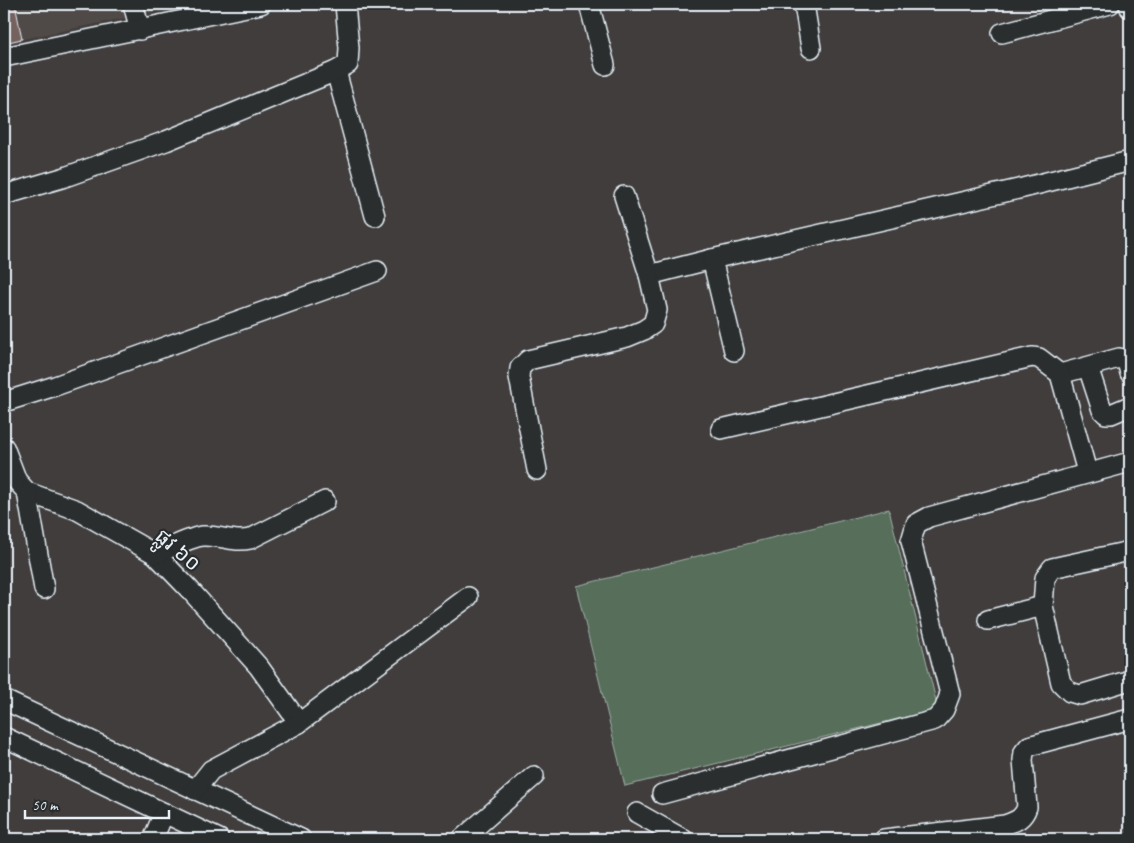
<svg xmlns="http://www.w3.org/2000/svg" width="1134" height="843" viewBox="0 0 1134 843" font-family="Caveat,'Noto Sans Khmer',sans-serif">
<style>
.built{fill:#504846}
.grass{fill:#576e5a;stroke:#a0b0a9}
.building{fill:#74625e;stroke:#e8f1f8}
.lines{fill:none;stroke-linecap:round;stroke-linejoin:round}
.minor-casing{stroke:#e8f1f8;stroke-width:22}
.minor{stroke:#2a2d2e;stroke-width:19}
.labels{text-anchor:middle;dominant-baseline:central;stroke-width:4.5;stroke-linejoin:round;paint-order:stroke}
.street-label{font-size:21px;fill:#e8f1f8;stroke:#2a2d2e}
</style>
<rect width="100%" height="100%" fill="#403d3c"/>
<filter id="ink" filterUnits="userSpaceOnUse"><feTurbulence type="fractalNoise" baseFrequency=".02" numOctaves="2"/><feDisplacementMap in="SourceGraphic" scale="10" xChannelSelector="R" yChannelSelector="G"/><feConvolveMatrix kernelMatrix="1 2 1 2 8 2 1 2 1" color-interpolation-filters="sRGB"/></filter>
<g filter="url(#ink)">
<polygon class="built" points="4,4 193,4 4,43"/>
<polygon class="grass" points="889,509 938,709 625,786 576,586"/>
<polygon class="building" points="4,4 15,4 22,39 4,43"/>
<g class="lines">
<g class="minor-casing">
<g id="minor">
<polyline points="133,4 140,30"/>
<polyline points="589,4 605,65"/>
<polyline points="804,4 811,48"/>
<polyline points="1129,4 1130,8"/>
<polyline points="1002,33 1110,4"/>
<polyline points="4,57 261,4"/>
<polyline points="336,71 375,216"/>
<polyline points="4,195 62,178 166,141 336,71 348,64 349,48 345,4"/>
<polyline points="649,275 712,259"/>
<polyline points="734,351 712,259 1023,188 1130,161"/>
<polyline points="1088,367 1102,410 1106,414 1111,414 1130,406"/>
<path d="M1060 374 1119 358C1128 360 1128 366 1130 373"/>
<polyline points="4,402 55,386 377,271"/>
<polyline points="721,429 1032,357 1039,358 1060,374 1087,472"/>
<polyline points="4,447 17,481 27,492 77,510 155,554 190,590 259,667 299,723"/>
<polyline points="537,470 519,377 520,368 528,360 627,337 644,330 653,324 657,310 649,275 624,196"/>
<polyline points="27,492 44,589"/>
<path d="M155 554C169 549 190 537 203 536 219 535 234 543 250 539L325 501"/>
<polyline points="1043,606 1045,578 1052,568 1130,551"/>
<polyline points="988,620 1043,606 1061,683 1070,692 1080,695 1130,680"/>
<polyline points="4,700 301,839"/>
<polyline points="4,737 219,839"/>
<polyline points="195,790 211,770 299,723 468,597"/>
<polyline points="662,794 935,720 944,710 950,694 911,541 916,524 929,517 1130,462"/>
<polyline points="637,813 683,839"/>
<polyline points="153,839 164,813"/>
<polyline points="462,839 534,776"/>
<path d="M884 839 1005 825C1016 821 1023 819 1027 807L1023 760 1024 752 1029 746 1130 719"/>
</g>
</g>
<use href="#minor" class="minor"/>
</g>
</g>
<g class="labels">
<g class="street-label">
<text transform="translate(178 550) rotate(41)">ផ្លូវ ៦០</text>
</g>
</g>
<rect width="1134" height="843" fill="none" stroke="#2a2d2e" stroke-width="20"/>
<rect x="10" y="10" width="1114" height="823" fill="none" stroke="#e8f1f8" stroke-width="2" filter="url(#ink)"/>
<path d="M25 810v8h144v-8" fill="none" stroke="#e8f1f8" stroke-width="2.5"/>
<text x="32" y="810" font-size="15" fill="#e8f1f8" stroke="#2a2d2e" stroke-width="4" paint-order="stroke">50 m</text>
</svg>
